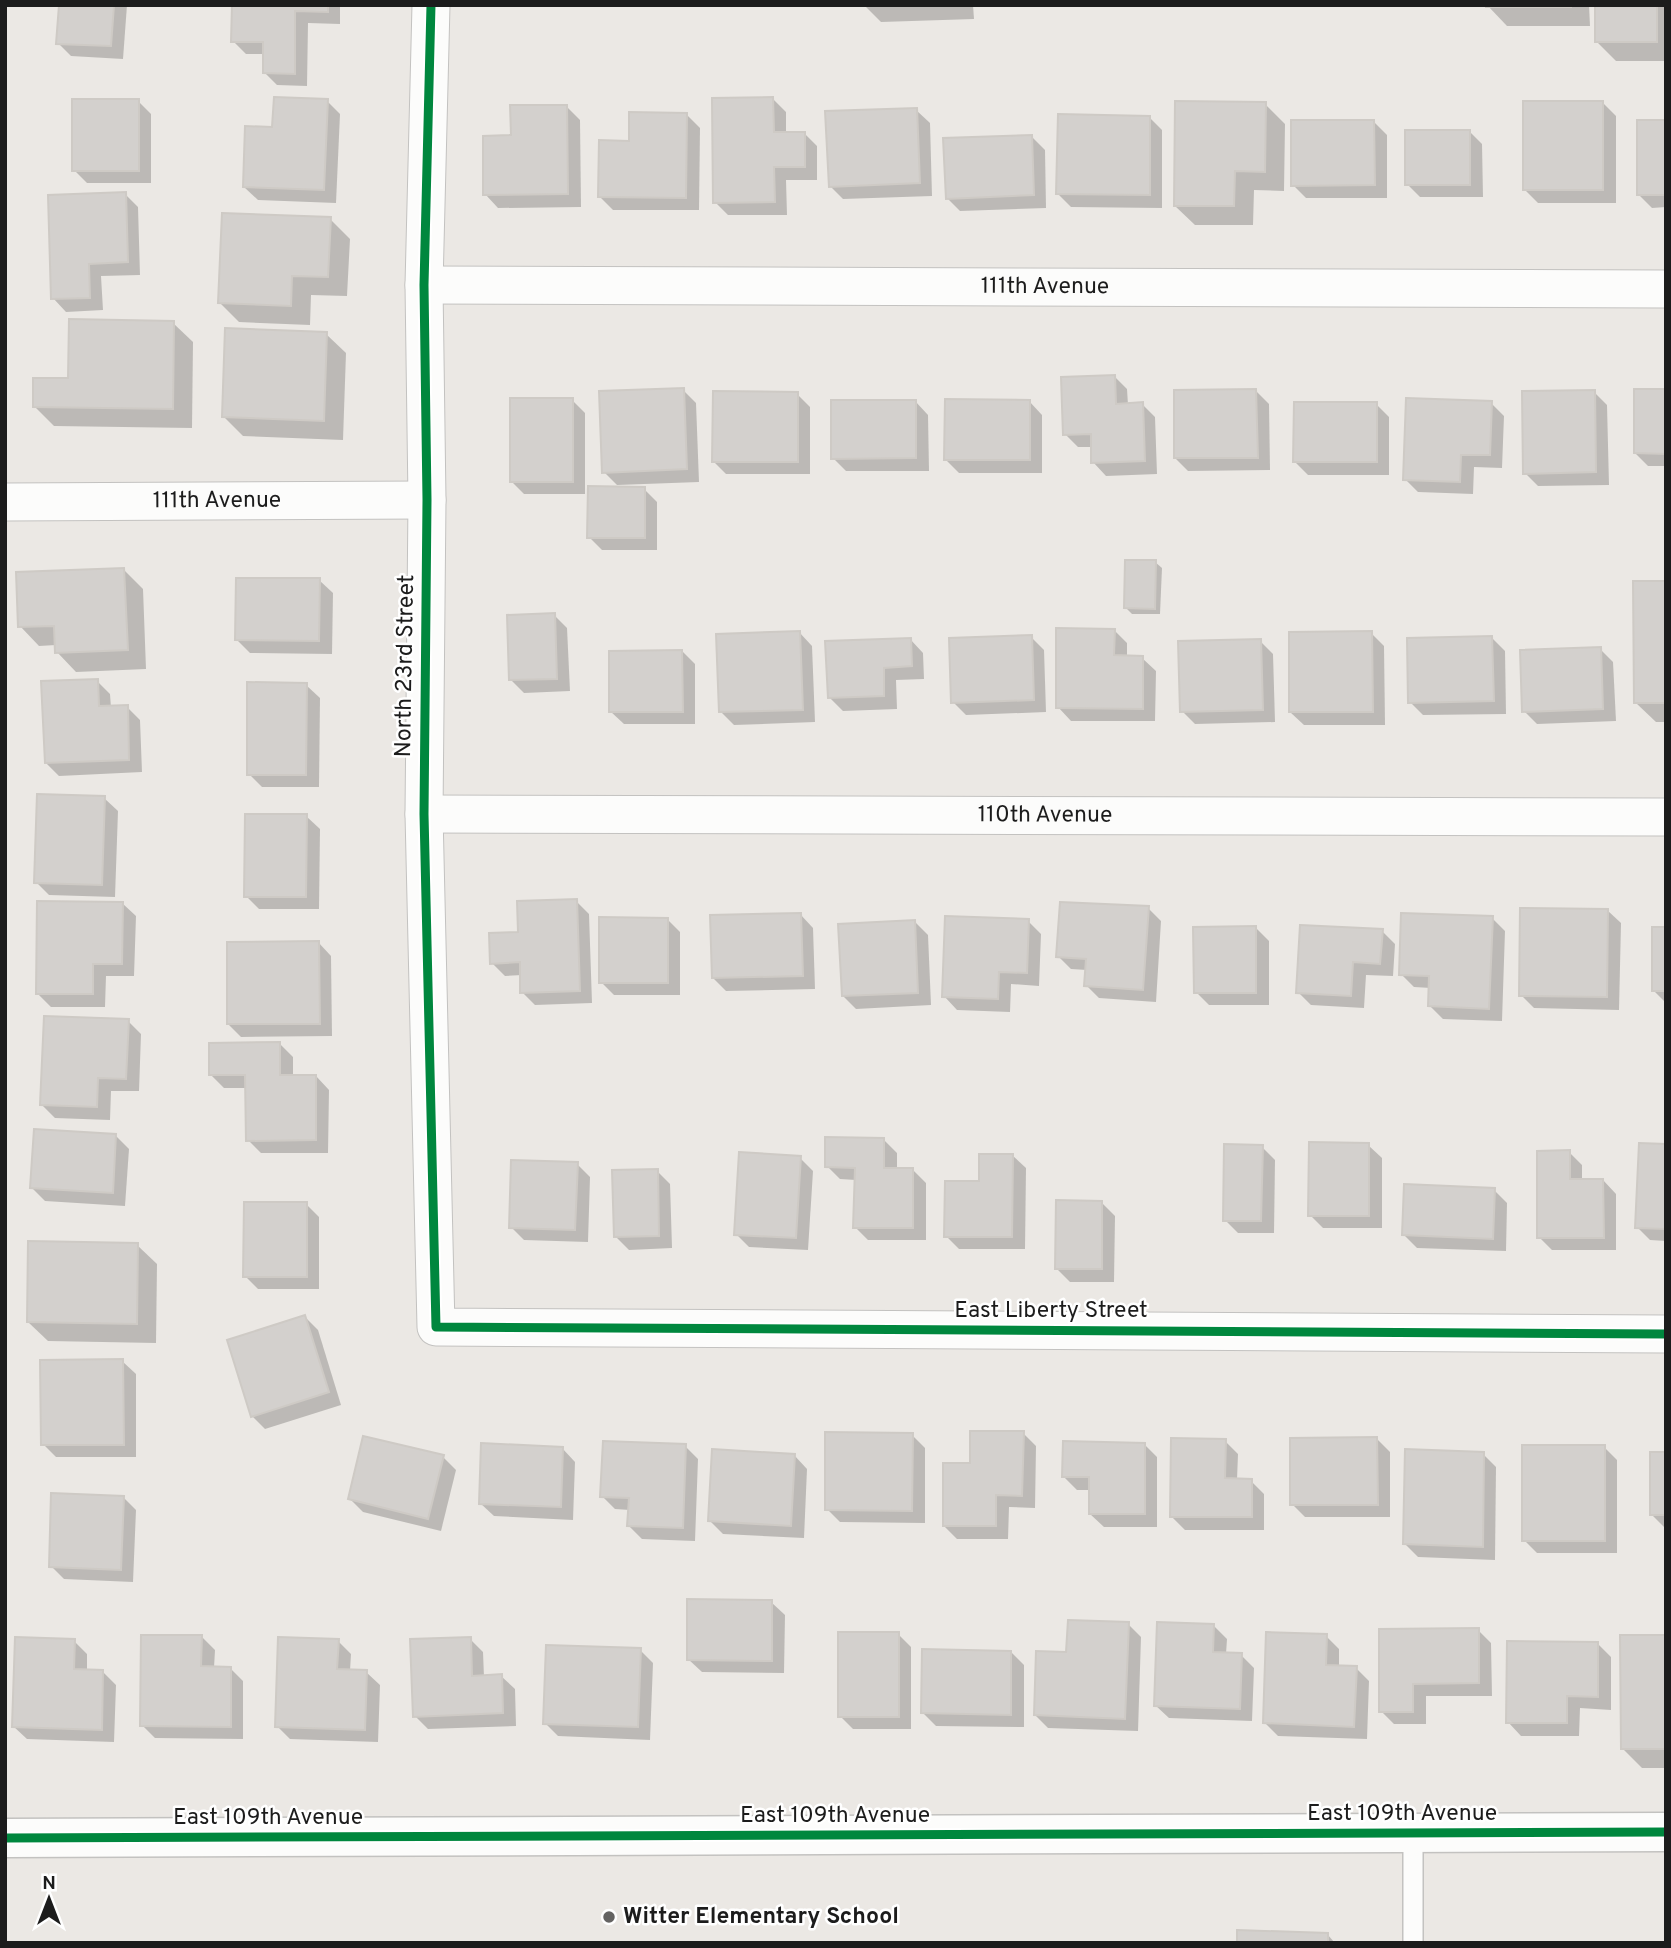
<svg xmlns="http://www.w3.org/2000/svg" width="1671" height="1948" viewBox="0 0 1671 1948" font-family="Overpass,sans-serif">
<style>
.shadow{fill:#0003}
.building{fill:#d3d0cd;stroke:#cecac5;stroke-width:2}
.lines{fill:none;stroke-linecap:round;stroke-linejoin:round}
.service-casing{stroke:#c3c2c0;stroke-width:22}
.minor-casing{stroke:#c3c2c0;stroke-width:39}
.tertiary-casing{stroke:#c3c2c0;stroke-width:41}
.service{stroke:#fcfcfb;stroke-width:19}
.minor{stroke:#fcfcfb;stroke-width:37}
.tertiary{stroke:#fcfcfb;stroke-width:38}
.cycleway-casing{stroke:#fff;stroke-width:13}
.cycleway{stroke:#00873e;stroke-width:9}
.poi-dot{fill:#646362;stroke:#fff;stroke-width:2.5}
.labels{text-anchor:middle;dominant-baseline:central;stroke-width:5;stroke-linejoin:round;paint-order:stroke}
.street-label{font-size:23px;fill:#1c1c1c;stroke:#fff}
.poi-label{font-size:23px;font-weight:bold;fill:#1c1c1c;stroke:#fff;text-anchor:start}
</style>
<rect width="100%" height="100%" fill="#ebe8e4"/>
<g class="shadow">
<polygon points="60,5 127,5 123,59 71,56 58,43"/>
<polygon points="233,5 340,5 340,24 308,23 307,86 277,85 264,72 265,54 246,54 233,41"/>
<polygon points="864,5 973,5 974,19 881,22"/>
<polygon points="1487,5 1589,5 1590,26 1507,26"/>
<polygon points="1597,5 1666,5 1666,61 1616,61 1596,41"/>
<polygon points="773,99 786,112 786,134 804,133 817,146 817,180 786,180 787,215 728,215 715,202"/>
<polygon points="138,101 151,114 151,183 87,183 74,170"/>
<polygon points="327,101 340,114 336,203 258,200 244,187 274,129"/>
<polygon points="1603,103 1616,116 1616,203 1538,203 1525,190"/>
<polygon points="1265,104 1285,124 1284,191 1254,190 1253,225 1195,225 1175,206"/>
<polygon points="567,107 580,120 581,207 498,208 485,194 513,137"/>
<polygon points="916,110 930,123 932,196 843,199 830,186"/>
<polygon points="687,115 700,128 699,210 613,210 600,197 630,142"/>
<polygon points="1149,117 1162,130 1162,208 1071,207 1058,194"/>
<polygon points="1373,121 1387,135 1387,198 1306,198 1293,185"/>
<polygon points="1666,122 1666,207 1652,208 1638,194"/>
<polygon points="1469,131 1482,144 1483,197 1420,197 1407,184"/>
<polygon points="1032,137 1045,150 1046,208 960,211 947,198"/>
<polygon points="125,194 138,207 140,275 101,276 103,310 66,312 53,298"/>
<polygon points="330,219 350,239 347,296 311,295 310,325 239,322 220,303"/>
<polygon points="173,323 193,342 192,428 54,426 35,407"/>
<polygon points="326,334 346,353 343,440 243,436 223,416"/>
<polygon points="1114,376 1127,389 1128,405 1142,404 1155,417 1157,474 1106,476 1093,462 1093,447 1078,447 1065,434"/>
<polygon points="683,390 696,403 699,482 617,485 604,472"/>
<polygon points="1256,391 1269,404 1270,470 1188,471 1175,458"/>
<polygon points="1666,391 1666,466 1648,466 1635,453"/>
<polygon points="1594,392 1607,405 1609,485 1538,486 1525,473"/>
<polygon points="797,394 810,407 810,474 726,474 713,461"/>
<polygon points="572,400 585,413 585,494 524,494 511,481"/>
<polygon points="915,401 928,415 929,471 846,471 833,458"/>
<polygon points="1029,401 1042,415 1042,473 959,473 946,460"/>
<polygon points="1491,403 1504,416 1502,468 1474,467 1473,494 1418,492 1405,479"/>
<polygon points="1376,404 1389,417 1389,475 1308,475 1295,462"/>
<polygon points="644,489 657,502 657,550 602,550 589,537"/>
<polygon points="1155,562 1162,568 1160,614 1132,614 1126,608"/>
<polygon points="124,570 143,589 146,669 76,672 57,652 56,645 39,646 20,626"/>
<polygon points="319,580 333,593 332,654 250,653 237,640"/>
<polygon points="1666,582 1666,722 1656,722 1636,703"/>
<polygon points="554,615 567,628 570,691 524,693 511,680"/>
<polygon points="1114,630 1127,643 1127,657 1142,658 1156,671 1155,721 1071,721 1058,707"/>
<polygon points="799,632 812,646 815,722 734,725 721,712"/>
<polygon points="1371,633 1384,646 1385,725 1304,725 1290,712"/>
<polygon points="1031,637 1044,650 1046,712 966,715 953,702"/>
<polygon points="1492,638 1505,651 1506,714 1423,715 1410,702"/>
<polygon points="910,639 923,653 924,679 896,680 897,709 843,711 830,698"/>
<polygon points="1260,641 1273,654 1275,722 1195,724 1182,711"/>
<polygon points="1600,649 1613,662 1616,721 1537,724 1524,711"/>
<polygon points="682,651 695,664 695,724 624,724 610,711"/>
<polygon points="97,681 110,694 111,708 127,707 140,720 142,772 59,776 46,763"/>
<polygon points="306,685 320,698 319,787 262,787 249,774"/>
<polygon points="104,798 118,811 115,897 49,895 36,882"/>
<polygon points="306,816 320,829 319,909 259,909 246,896"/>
<polygon points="576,901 589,914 592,1003 535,1005 522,992 522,975 505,976 492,963 520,933"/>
<polygon points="122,903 136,916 134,976 106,976 105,1007 51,1007 38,994"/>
<polygon points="1148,908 1161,921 1156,1002 1099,998 1086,985 1087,970 1071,969 1058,956"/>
<polygon points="1607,910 1621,923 1619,1010 1534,1008 1521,995"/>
<polygon points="800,914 813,928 815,989 726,991 713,978"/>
<polygon points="1492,918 1505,931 1502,1021 1443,1019 1430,1006 1431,988 1414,987 1401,974"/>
<polygon points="667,919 680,932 680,995 614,995 601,982"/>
<polygon points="1028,921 1041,934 1039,986 1011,984 1010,1012 957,1010 944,996"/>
<polygon points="915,922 928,935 931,1005 856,1009 843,996"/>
<polygon points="1256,928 1269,941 1269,1005 1209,1005 1196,992"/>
<polygon points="1666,928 1666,1003 1653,990"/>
<polygon points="1382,931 1395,944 1393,976 1366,975 1364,1008 1311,1005 1298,992"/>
<polygon points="318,942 331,956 332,1036 241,1037 228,1024"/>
<polygon points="128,1021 141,1034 139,1091 111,1091 110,1120 55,1118 42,1105"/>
<polygon points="280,1044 293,1057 293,1076 316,1076 329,1090 328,1153 261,1153 248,1140 247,1088 224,1088 211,1075"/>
<polygon points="116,1136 129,1149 125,1206 45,1201 32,1188"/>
<polygon points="884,1140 897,1153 897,1170 913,1170 926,1183 926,1240 868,1240 855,1227 856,1180 840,1179 827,1166"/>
<polygon points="1368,1145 1382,1158 1382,1228 1323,1228 1310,1215"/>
<polygon points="1666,1146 1666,1241 1650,1240 1637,1227"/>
<polygon points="1262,1147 1275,1160 1274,1233 1238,1233 1225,1220"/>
<polygon points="1569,1152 1582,1165 1582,1181 1603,1180 1616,1194 1616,1250 1552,1250 1539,1237"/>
<polygon points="1012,1155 1026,1168 1025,1249 959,1249 946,1236 981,1183"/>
<polygon points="800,1158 813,1171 808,1250 749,1247 736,1234"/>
<polygon points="577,1164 590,1177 588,1242 524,1240 511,1227"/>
<polygon points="657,1171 670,1184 672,1248 629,1250 616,1237"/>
<polygon points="1494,1190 1507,1203 1506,1251 1417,1248 1404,1235"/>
<polygon points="1102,1203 1115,1216 1114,1282 1070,1282 1057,1269"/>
<polygon points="306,1204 319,1217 319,1289 258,1289 245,1276"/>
<polygon points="137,1245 157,1264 156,1343 48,1341 28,1322"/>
<polygon points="305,1317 318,1330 341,1405 265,1429 252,1416"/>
<polygon points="122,1361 136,1374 136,1457 56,1457 43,1444"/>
<polygon points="1023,1433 1036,1446 1035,1508 1009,1507 1008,1539 957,1539 944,1526"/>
<polygon points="912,1435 925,1448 925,1523 840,1522 827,1509"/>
<polygon points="1377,1439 1390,1452 1390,1517 1305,1517 1292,1504"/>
<polygon points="1225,1441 1238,1454 1237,1480 1251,1481 1264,1494 1264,1530 1185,1530 1172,1517"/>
<polygon points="1144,1444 1157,1457 1157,1527 1104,1527 1090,1514 1091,1490 1077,1490 1064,1477"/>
<polygon points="685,1446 698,1459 695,1541 642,1539 629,1526 630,1510 615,1509 602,1496"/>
<polygon points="1604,1447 1617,1460 1617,1553 1537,1553 1524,1540"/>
<polygon points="562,1448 575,1462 573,1520 494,1516 480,1503"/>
<polygon points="1483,1454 1496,1467 1495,1560 1418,1557 1405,1544"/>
<polygon points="1666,1454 1666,1528 1665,1528 1651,1514"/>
<polygon points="794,1455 807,1469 804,1538 723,1534 710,1521"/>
<polygon points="443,1457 456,1470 441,1531 363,1512 350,1499"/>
<polygon points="123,1497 136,1510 133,1582 64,1579 51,1566"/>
<polygon points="771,1602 785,1615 784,1673 702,1672 688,1659"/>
<polygon points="1128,1624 1141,1637 1138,1731 1048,1728 1035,1715 1068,1654"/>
<polygon points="1214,1626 1227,1639 1226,1654 1241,1655 1254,1668 1252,1721 1169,1718 1155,1705"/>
<polygon points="1478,1630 1491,1643 1492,1696 1426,1696 1426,1724 1394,1724 1381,1711 1381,1631"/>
<polygon points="898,1634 911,1647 911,1729 853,1729 840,1716"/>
<polygon points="1326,1636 1339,1649 1339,1667 1356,1668 1369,1681 1367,1739 1278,1736 1264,1722"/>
<polygon points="202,1637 215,1650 214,1668 230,1668 243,1681 243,1739 155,1738 142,1725"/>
<polygon points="1666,1637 1666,1768 1642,1768 1622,1748"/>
<polygon points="470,1639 483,1652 484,1677 501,1676 515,1689 516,1726 428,1729 415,1716"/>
<polygon points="74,1641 87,1654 87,1671 103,1672 116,1685 114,1742 27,1739 13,1726"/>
<polygon points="338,1641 351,1654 350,1671 366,1672 380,1685 378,1742 290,1739 277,1726"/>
<polygon points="1598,1644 1611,1657 1611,1710 1580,1708 1579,1736 1521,1736 1508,1722"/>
<polygon points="640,1650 653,1663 650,1740 558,1736 545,1723"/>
<polygon points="1011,1652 1024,1665 1024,1727 936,1726 923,1713"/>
<polygon points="1327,1934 1335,1943 1239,1943"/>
</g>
<g class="building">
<polygon points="59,5 114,5 111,46 56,44"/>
<polygon points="232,5 328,5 328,12 295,11 295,74 263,73 263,42 231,42"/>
<rect x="1486" y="5" width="85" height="2"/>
<rect x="1595" y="5" width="62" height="37"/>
<polygon points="274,97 328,99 324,190 243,187 245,126 272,127"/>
<polygon points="773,97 774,132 805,132 805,167 774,167 775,202 713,203 712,98"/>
<rect x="72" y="99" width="67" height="72"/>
<polygon points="1175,101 1266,102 1265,172 1235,171 1234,206 1174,206"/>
<rect x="1523" y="101" width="80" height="89"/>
<polygon points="510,105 567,105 568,194 483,195 483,136 511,135"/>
<polygon points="917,108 920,183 829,187 825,111"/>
<polygon points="629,112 687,113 686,198 598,197 599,140 629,141"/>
<polygon points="1058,114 1150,116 1150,195 1056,194"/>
<polygon points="1291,120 1374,120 1375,185 1291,186"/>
<rect x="1637" y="120" width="29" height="75"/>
<rect x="1405" y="130" width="65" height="55"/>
<polygon points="1032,135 1034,195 946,199 943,138"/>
<polygon points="126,192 128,262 89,264 90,298 51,299 48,195"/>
<polygon points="222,213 331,217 328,277 292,276 291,306 218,303"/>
<polygon points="69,319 174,321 173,409 33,407 33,378 68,378"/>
<polygon points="225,328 327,332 324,421 222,417"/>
<polygon points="1115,375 1116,404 1143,402 1145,461 1091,463 1091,434 1063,435 1061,377"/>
<polygon points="684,388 687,469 602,473 599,391"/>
<polygon points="1256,389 1258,458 1174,458 1174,390"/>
<polygon points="1634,389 1666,389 1666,454 1634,453"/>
<polygon points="1595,390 1596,472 1523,474 1522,391"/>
<polygon points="713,391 798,392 798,462 712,462"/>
<rect x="510" y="398" width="63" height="84"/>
<polygon points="1406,398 1492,401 1490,455 1461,455 1460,482 1403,480"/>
<polygon points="945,399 1030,400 1030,460 944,460"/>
<polygon points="831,400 916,400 916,458 831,459"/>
<polygon points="1294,402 1377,402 1377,462 1293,462"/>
<polygon points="588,486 645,487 645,538 587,538"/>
<polygon points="1125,560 1156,560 1155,609 1124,608"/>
<polygon points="124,568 128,650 55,653 54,626 18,627 16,572"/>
<polygon points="236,578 320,578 319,641 235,640"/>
<polygon points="1633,581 1666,581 1666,703 1634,703"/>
<polygon points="555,613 557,679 509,680 507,615"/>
<polygon points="1056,628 1115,629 1114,655 1143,656 1143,709 1056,708"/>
<polygon points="800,631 803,710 719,712 716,634"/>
<polygon points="1372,631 1373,712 1289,712 1289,632"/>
<polygon points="1032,635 1034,700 951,703 949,638"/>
<polygon points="1492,636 1494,701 1408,703 1407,638"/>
<polygon points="911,638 912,666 884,668 884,696 828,698 825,641"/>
<polygon points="1261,639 1263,710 1180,712 1178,641"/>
<polygon points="1601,647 1603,709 1522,712 1520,650"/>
<polygon points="682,650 683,712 609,712 609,651"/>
<polygon points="98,679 99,706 128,705 129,760 45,763 41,681"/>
<polygon points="247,682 307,683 306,775 247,775"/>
<polygon points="37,794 105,796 102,885 34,883"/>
<polygon points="245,814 307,814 306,897 244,897"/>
<polygon points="577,899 580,991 520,993 520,962 490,964 489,933 518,932 517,901"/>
<polygon points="37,901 123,902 122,964 93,964 93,994 36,994"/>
<polygon points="1060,902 1149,906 1143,990 1084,986 1086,959 1056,957"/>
<polygon points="1520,908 1608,909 1607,997 1519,996"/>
<polygon points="801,913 803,976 712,978 710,915"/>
<polygon points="1401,913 1493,916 1489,1009 1428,1006 1429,976 1399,975"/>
<polygon points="945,916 1029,919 1027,973 999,972 998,999 942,997"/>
<polygon points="599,917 668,918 668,983 599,983"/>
<polygon points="915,920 918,993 842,996 838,924"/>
<polygon points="1300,925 1383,929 1380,964 1353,962 1351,996 1296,993"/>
<polygon points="1256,926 1256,993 1194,993 1193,927"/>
<rect x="1652" y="927" width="14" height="64"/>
<polygon points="319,941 320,1024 227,1024 227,942"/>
<polygon points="44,1016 129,1019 126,1079 98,1078 97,1107 40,1105"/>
<polygon points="280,1042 280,1075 316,1075 316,1140 246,1141 245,1075 209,1075 209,1043"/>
<polygon points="34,1129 116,1134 113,1193 30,1188"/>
<polygon points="825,1137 884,1138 884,1168 913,1168 913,1228 853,1228 855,1168 825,1167"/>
<polygon points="1309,1142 1369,1143 1369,1216 1308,1216"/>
<polygon points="1639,1143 1666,1144 1666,1229 1635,1228"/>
<polygon points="1224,1144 1263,1145 1261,1221 1223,1221"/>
<polygon points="1570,1150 1570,1179 1603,1179 1604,1238 1537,1238 1537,1151"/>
<polygon points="739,1152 801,1156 796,1238 734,1235"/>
<polygon points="979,1154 1013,1154 1012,1237 944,1237 945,1181 979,1181"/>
<polygon points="511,1160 578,1162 575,1230 509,1228"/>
<polygon points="658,1169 659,1236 614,1237 612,1170"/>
<polygon points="1404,1184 1495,1188 1493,1239 1402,1235"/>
<polygon points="1056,1200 1102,1201 1102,1269 1055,1269"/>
<polygon points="244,1202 307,1202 307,1277 243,1277"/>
<polygon points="28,1241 138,1243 137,1324 27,1322"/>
<polygon points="305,1315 329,1392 251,1417 227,1340"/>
<polygon points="123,1359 124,1445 41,1445 40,1360"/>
<polygon points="970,1431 1024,1431 1022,1496 996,1495 996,1526 943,1526 943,1463 970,1463"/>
<polygon points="825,1432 913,1433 912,1511 825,1510"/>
<polygon points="363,1436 444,1455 428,1519 348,1499"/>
<polygon points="1377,1437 1378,1505 1290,1505 1290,1438"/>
<polygon points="1171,1438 1226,1439 1225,1478 1252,1479 1252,1517 1170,1517"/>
<polygon points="603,1441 686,1444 683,1528 627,1526 629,1498 600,1497"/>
<polygon points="1063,1441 1145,1443 1145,1514 1089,1514 1089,1477 1062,1477"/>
<polygon points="481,1443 563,1447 561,1507 479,1504"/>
<rect x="1522" y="1445" width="83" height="96"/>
<polygon points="712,1449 795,1454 791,1526 708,1521"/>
<polygon points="1405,1449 1484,1452 1483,1547 1403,1544"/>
<rect x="1650" y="1452" width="16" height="63"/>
<polygon points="51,1493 124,1496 121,1570 49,1567"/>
<polygon points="687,1599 772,1600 772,1661 687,1660"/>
<polygon points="1068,1620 1129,1622 1125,1719 1034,1715 1036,1651 1066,1652"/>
<polygon points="1157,1622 1214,1624 1213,1652 1242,1653 1240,1709 1154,1706"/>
<polygon points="1479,1628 1479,1683 1413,1684 1413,1712 1379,1712 1379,1629"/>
<rect x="838" y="1632" width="61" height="85"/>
<polygon points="1266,1632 1327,1634 1326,1665 1357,1666 1354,1727 1263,1723"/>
<polygon points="141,1635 202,1635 201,1666 231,1667 231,1727 140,1726"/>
<polygon points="1620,1635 1666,1635 1666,1749 1621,1749"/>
<polygon points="15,1637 75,1639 74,1669 103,1670 102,1730 12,1727"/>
<polygon points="278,1637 339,1639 337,1669 367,1670 365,1730 275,1727"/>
<polygon points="471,1637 472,1676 502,1674 503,1713 413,1717 410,1639"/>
<polygon points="1507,1641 1598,1642 1598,1697 1567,1696 1567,1723 1506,1723"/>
<polygon points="546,1645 641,1648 638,1727 543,1724"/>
<polygon points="922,1649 1011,1651 1011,1715 921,1713"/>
<polygon points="1237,1930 1328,1933 1328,1943 1237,1943"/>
</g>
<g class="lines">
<g class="service-casing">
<polyline id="service" points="1413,1833 1413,1943"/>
</g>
<g class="minor-casing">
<g id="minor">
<polyline points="431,5 424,285 427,500 424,814 436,1327 1666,1334"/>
<path id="s1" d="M424 285 1666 289"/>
<path id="s2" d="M5 502 427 500"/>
<path id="s3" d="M424 814 1666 817"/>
</g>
</g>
<g class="tertiary-casing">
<polyline id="tertiary" points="5,1838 1666,1832"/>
</g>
<use href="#service" class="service"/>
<use href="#minor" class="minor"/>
<use href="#tertiary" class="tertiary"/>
<g class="cycleway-casing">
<g id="cycleway">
<polyline points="431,5 424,285 427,500 424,814 436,1327 1666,1334"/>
<polyline points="5,1838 1666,1832"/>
</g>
</g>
<use href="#cycleway" class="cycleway"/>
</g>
<circle class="poi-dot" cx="609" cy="1917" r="7"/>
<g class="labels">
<g class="street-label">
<text stroke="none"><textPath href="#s1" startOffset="621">111th Avenue</textPath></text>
<text stroke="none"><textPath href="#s2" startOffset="212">111th Avenue</textPath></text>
<text transform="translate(406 666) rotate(-89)">North 23rd Street</text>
<text stroke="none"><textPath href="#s3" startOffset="621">110th Avenue</textPath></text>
<text x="1051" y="1311">East Liberty Street</text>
<text x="1402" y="1814">East 109th Avenue</text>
<text x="835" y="1816">East 109th Avenue</text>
<text x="268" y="1818">East 109th Avenue</text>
</g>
<g class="poi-label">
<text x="623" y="1917">Witter Elementary School</text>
</g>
</g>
<rect width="1671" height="1948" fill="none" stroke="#1c1c1c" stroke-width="14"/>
<g transform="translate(49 1899)" stroke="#ffffff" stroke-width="5" paint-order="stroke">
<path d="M0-5L12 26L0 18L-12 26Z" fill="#1c1c1c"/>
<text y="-10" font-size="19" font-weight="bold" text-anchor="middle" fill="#1c1c1c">N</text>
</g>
</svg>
